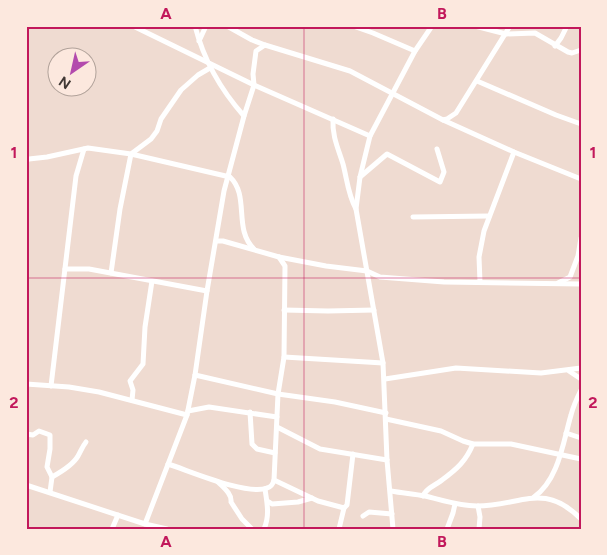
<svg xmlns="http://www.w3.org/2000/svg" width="607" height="555" viewBox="0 0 607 555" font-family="Figtree,sans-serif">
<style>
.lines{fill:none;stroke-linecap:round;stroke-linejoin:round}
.minor{stroke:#fff;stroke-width:5}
.grid{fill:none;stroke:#c2185b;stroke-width:1;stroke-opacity:0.55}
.neatline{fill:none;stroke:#c2185b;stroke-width:2}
.grid-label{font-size:16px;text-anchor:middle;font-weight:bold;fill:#c2185b}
</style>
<rect width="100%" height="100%" fill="#efdbd1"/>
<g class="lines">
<g class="minor">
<polyline points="133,26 254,85 370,136"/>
<path d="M195 26C204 61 220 89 244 116"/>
<polyline points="227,26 252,40 265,45"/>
<polyline points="353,26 373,33 415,51"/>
<polyline points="475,26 506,34 535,33 568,52 572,53 581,50"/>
<polyline points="580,26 581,27"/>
<polyline points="199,41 206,26"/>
<polyline points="555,46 561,38 567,26"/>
<polyline points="477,81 556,115 581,124"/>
<path d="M333 119C332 136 338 148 343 164 347 179 348 195 356 209"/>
<polyline points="443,120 514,152 581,179"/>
<path d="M26 161 29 159 47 157 88 148 131 154 230 177C250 196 233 229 254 249"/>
<polyline points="360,177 387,154 440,182 444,172 437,149"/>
<polyline points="413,217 489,216"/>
<polyline points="216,241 223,241 279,257 326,266 367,271 380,277 444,282 581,284"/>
<polyline points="65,269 89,269 207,291"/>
<polyline points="111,273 120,209 131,154 151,139 157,131 161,119 181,90 198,75 210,68"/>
<polyline points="480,282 479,257 484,231 514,152"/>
<polyline points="558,283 570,277 578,256 581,238"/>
<polyline points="284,310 328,311 374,310"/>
<polyline points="284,357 383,363"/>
<polyline points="569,371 581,379"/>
<polyline points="195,375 278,394 335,402 386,413"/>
<polyline points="385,379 456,368 541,373 581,368"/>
<polyline points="26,384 69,387 99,392 187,415"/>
<polyline points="51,386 76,176 84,149"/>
<polyline points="132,400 133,390 130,381 143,364 145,327 152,281"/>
<polyline points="188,411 209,407 277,417"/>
<polyline points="250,412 252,444 257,449 275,453"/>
<polyline points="386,419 441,431 463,441 473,444 511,444 581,459"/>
<polyline points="277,427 320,449 387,460"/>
<polyline points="566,433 581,438"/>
<polyline points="26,434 33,435 39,431 50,435 50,449 47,467 52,477 50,492"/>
<path d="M168 464C190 471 247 496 267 488 271 487 273 484 274 480L278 394 284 357 285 266 279 257"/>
<path d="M52 477C61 472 73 465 78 456 81 451 82 447 86 442"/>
<polyline points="274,480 318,501 344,508 347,505 353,454"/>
<path d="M218 482C224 488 232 494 231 502L242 519 252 529"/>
<polyline points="26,485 145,524 167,529"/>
<path d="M391 491C402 493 414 494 425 496 442 500 459 506 477 506 521 506 543 481 581 519"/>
<path d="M423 496C427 487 435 486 442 480 457 469 466 461 473 444"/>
<path d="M534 497C559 479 563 442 571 415 573 407 577 398 581 390"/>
<polyline points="269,502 272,504 298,502 312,498"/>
<polyline points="478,506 480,517 479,529"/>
<polyline points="363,516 369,512 392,514"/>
<polyline points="145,524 187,415 195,375 207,291 224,191 244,116 254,85 253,74 256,51 265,45 350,71 443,120 447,119 456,113 510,26"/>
<polyline points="112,529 118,515"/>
<path d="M264 529C270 515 267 503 265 489"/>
<polyline points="339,529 344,508"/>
<polyline points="393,529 387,460 383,363 356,209 360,177 370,136 415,51 432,26"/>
<polyline points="447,529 453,513 455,504"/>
</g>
</g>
<path class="grid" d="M304 26V529M26 278H581"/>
<rect width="607" height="555" fill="none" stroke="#fce8de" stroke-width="55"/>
<g transform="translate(72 72) rotate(214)"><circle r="24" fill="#fce8de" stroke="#b1a29a"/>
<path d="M0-4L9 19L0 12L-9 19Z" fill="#b34aad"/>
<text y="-8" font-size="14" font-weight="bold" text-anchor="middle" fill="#403834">N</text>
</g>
<rect x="28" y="28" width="552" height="500" class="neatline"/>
<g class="grid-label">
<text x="166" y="19">A</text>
<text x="442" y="19">B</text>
<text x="14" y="158">1</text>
<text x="593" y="158">1</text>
<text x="14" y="408">2</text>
<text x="593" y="408">2</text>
<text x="166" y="547">A</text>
<text x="442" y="547">B</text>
</g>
</svg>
